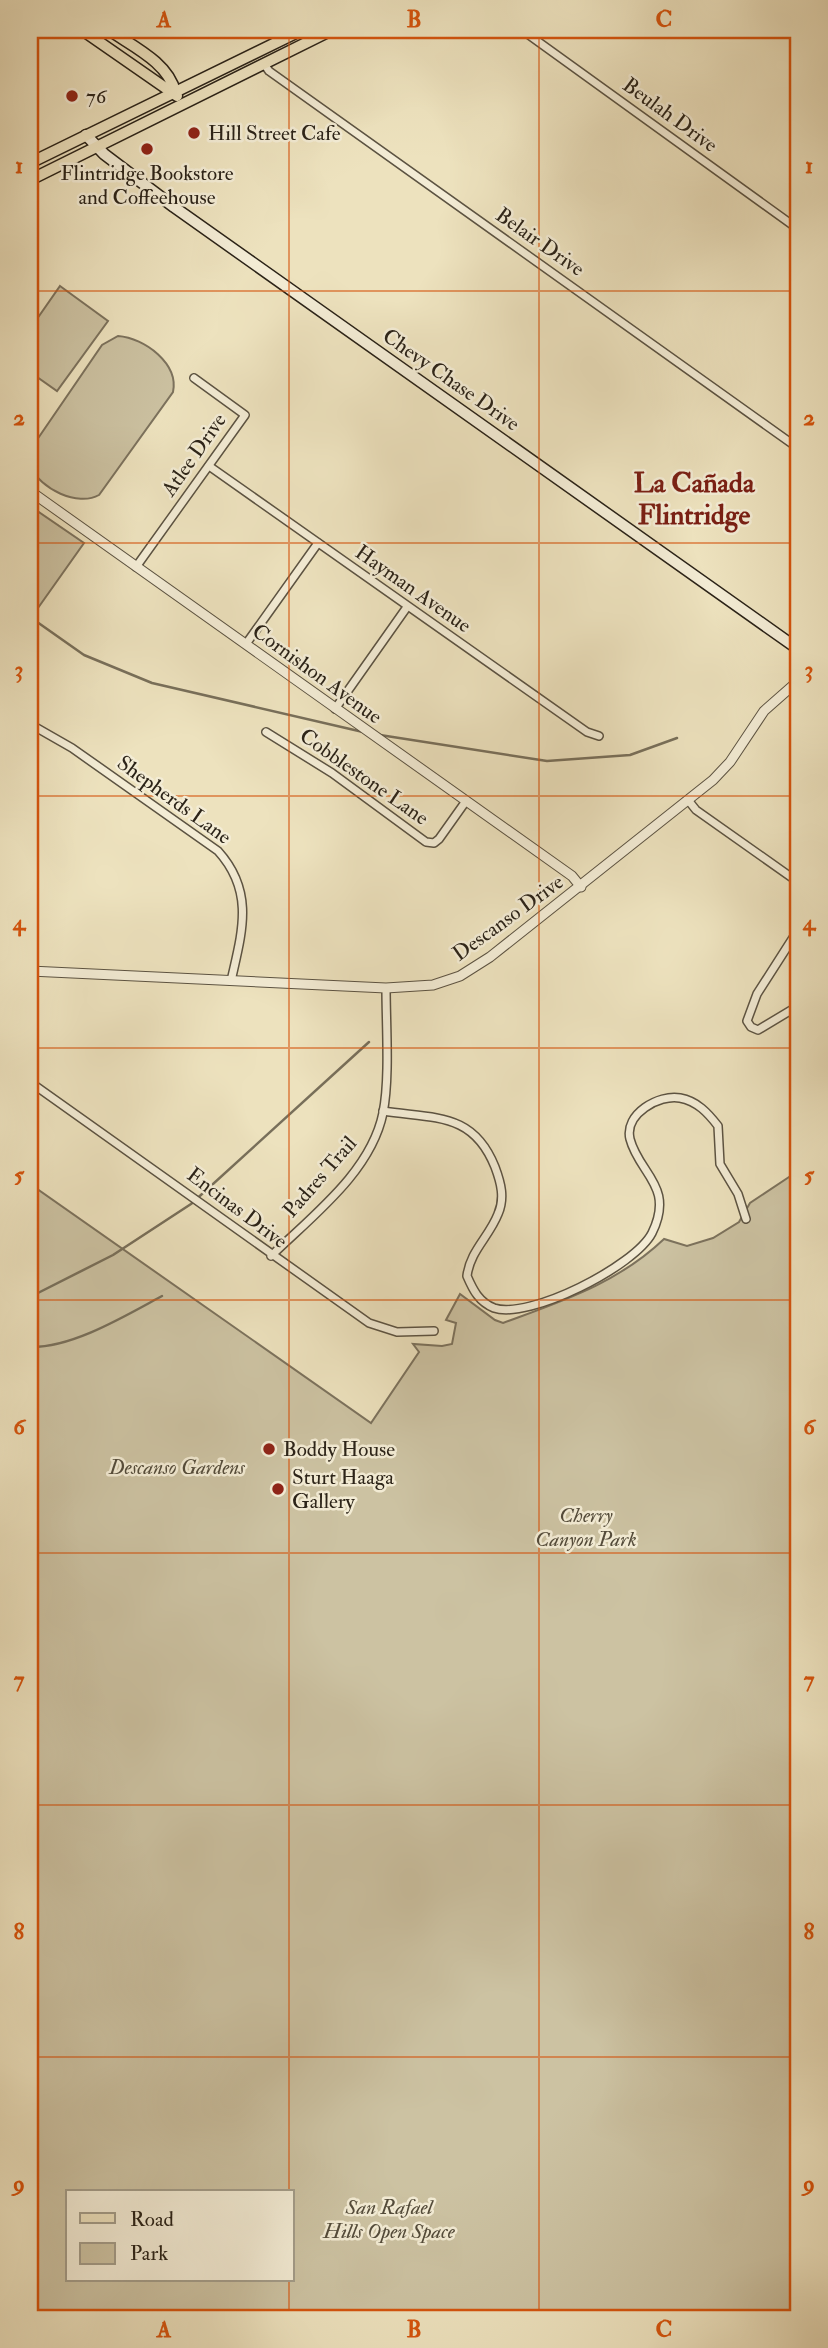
<svg xmlns="http://www.w3.org/2000/svg" width="828" height="2348" viewBox="0 0 828 2348" font-family="'IM FELL Double Pica',serif">
<style>
.green{fill:#ccc2a2;stroke:#7c725d;stroke-width:2;fill-rule:evenodd}
.lines{fill:none;stroke-linecap:round;stroke-linejoin:round}
.stream{stroke:#786f5a;stroke-width:2.5}
.minor-casing{stroke:#5c5342;stroke-width:10}
.tertiary-casing{stroke:#5c5342;stroke-width:11}
.secondary-casing{stroke:#2b2318;stroke-width:13}
.primary-casing{stroke:#2b2318;stroke-width:13}
.minor{stroke:#f3ecd5;stroke-width:7}
.tertiary{stroke:#f3ecd5;stroke-width:9}
.secondary{stroke:#f3ecd5;stroke-width:10}
.primary{stroke:#ede2be;stroke-width:10}
.grid{fill:none;stroke:#d5540d;stroke-width:2;stroke-opacity:0.55}
.poi-dot{fill:#8f2418;stroke:#f3ecd5;stroke-width:2.5}
.labels{text-anchor:middle;dominant-baseline:central;stroke-width:5;stroke-linejoin:round;paint-order:stroke}
.poi-label{font-size:21px;fill:#2b2318;stroke:#f3ecd5;text-anchor:start}
.street-label{font-size:21px;fill:#2b2318;stroke:#f3ecd5}
.park-label{font-size:21px;font-style:italic;fill:#534b3a;stroke:#f3ecd5}
.district-label{font-size:28px;font-weight:bold;fill:#7a1f14;stroke:#f3ecd5}
.neatline{fill:none;stroke:#d5540d;stroke-width:2.5}
.grid-label{font-size:23px;text-anchor:middle;font-weight:bold;fill:#d5540d}
</style>
<rect width="100%" height="100%" fill="#ede2be"/>
<filter id="stains"><feTurbulence type="fractalNoise" baseFrequency=".00286" numOctaves="4"/><feColorMatrix values="0 0 0 0 .2 0 0 0 0 .09 0 0 0 0 .02 0 0 0 .5 -.17"/></filter>
<radialGradient id="worn" r=".72"><stop offset=".6" stop-color="#630" stop-opacity="0"/><stop offset="1" stop-color="#630" stop-opacity=".3"/></radialGradient>
<g class="green">
<polygon points="60,286 108,321 57,391 30,372 30,329"/>
<path d="M118 336C145 338 179 364 173 392L99 495C78 507 40 489 31 467 29 462 30 456 30 450L102 345Z"/>
<polygon points="30,506 84,543 33,615 30,612"/>
<path d="M798 1171V2318H30V1184L371 1423 419 1352 413 1344 442 1346 452 1344 456 1323 446 1320 460 1294 495 1320 503 1323C562 1301 618 1283 664 1239L687 1246 713 1238 739 1222 750 1203ZM68 2192H292V2280H68Z"/>
</g>
<g class="lines">
<g class="stream">
<polyline points="30,617 84,655 152,683 363,732"/>
<polyline points="380,735 547,761 630,755 677,738"/>
<polyline points="30,1297 113,1255 191,1204 369,1042"/>
<path d="M30 1347C72 1348 125 1316 162 1296"/>
</g>
<g class="minor-casing">
<g id="minor">
<polyline points="522,30 798,229"/>
<polyline points="264,64 269,71 798,448"/>
<polyline points="209,466 587,732 599,736"/>
<polyline points="136,567 245,415 194,378"/>
<polyline points="246,644 318,543"/>
<polyline points="335,709 407,607"/>
<path d="M30 724 72 748 218 851C255 892 242 932 231 981"/>
<polyline points="266,732 332,773 426,842 434,843 439,839 466,801"/>
<polyline points="688,800 696,810 798,882"/>
<polyline points="798,930 757,994 747,1021 751,1027 758,1030 798,1006"/>
<polyline points="30,1082 369,1323 397,1332 434,1331"/>
<path d="M383 1111C435 1119 473 1112 495 1167 501 1183 505 1198 498 1214 489 1237 470 1251 467 1276 473 1290 479 1302 494 1308 529 1320 635 1266 652 1233 675 1186 639 1174 630 1139 624 1114 659 1094 680 1098 697 1101 708 1113 718 1126L720 1164 738 1194 746 1219"/>
<path d="M271 1256C312 1216 371 1172 383 1113 390 1078 386 1025 386 988"/>
</g>
</g>
<g class="tertiary-casing">
<g id="tertiary">
<polyline points="30,491 572,876 581,887"/>
<polyline points="30,971 386,988 433,985 460,976 490,957 713,780 730,762 764,711 798,681"/>
</g>
</g>
<g class="secondary-casing">
<polyline id="secondary" points="86,135 104,154 174,207 798,649"/>
</g>
<g class="primary-casing">
<g id="primary">
<polyline points="82,30 177,96"/>
<path d="M109 30C132 46 169 63 175 92"/>
<polyline points="30,163 302,30"/>
<polyline points="30,180 332,30"/>
</g>
</g>
<use href="#minor" class="minor"/>
<use href="#tertiary" class="tertiary"/>
<use href="#secondary" class="secondary"/>
<use href="#primary" class="primary"/>
</g>
<path class="grid" d="M289 30V2192M539 30V2318M30 291H798M30 543H798M30 796H798M30 1048H798M30 1300H798M30 1553H798M30 1805H798M30 2057H798M289 2280V2318"/>
<g class="poi-dot">
<circle cx="72" cy="96" r="7"/>
<circle cx="194" cy="133" r="7"/>
<circle cx="147" cy="149" r="7"/>
<circle cx="269" cy="1449" r="7"/>
<circle cx="278" cy="1489" r="7"/>
</g>
<g class="labels">
<g class="poi-label">
<text x="86" y="96">76</text>
<text x="208" y="133">Hill Street Cafe</text>
<text x="147" y="173" text-anchor="middle">Flintridge Bookstore<tspan x="147" dy="24">and Coffeehouse</tspan></text>
<text x="283" y="1449">Boddy House</text>
<text x="292" y="1477">Sturt Haaga<tspan x="292" dy="24">Gallery</tspan></text>
</g>
<g class="street-label">
<text transform="translate(670 115) rotate(36)">Beulah Drive</text>
<text transform="translate(540 242) rotate(35)">Belair Drive</text>
<text transform="translate(451 380) rotate(35)">Chevy Chase Drive</text>
<text transform="translate(194 455) rotate(-55)">Atlee Drive</text>
<text transform="translate(413 589) rotate(35)">Hayman Avenue</text>
<text transform="translate(317 674) rotate(36)">Cornishon Avenue</text>
<text transform="translate(364 777) rotate(35)">Cobblestone Lane</text>
<text transform="translate(174 800) rotate(36)">Shepherds Lane</text>
<text transform="translate(508 918) rotate(-36)">Descanso Drive</text>
<text transform="translate(320 1177) rotate(-49)">Padres Trail</text>
<text transform="translate(237 1208) rotate(37)">Encinas Drive</text>
</g>
<g class="park-label">
<text x="177" y="1467">Descanso Gardens</text>
<text x="586" y="1515">Cherry<tspan x="586" dy="24">Canyon Park</tspan></text>
<text x="389" y="2207">San Rafael<tspan x="389" dy="24">Hills Open Space</tspan></text>
</g>
<g class="district-label">
<text x="694" y="483">La Cañada<tspan x="694" dy="32">Flintridge</tspan></text>
</g>
</g>
<rect width="828" height="2348" fill="none" stroke="#ede2be" stroke-width="77"/>
<rect x="66" y="2190" width="228" height="91" fill="#f3ecd5" stroke="#a39c89" stroke-width="2"/>
<rect x="80" y="2213" width="35" height="10" fill="#ede2be" stroke="#a39c89" stroke-width="2"/>
<text x="130" y="2226" font-size="21" fill="#2b2318">Road</text>
<rect x="80" y="2243" width="35" height="21" fill="#ccc2a2" stroke="#a39c89" stroke-width="2"/>
<text x="130" y="2260" font-size="21" fill="#2b2318">Park</text>
<rect x="38" y="38" width="752" height="2272" class="neatline"/>
<g class="grid-label">
<text x="164" y="27">A</text>
<text x="414" y="27">B</text>
<text x="664" y="27">C</text>
<text x="19" y="173">1</text>
<text x="809" y="173">1</text>
<text x="19" y="425">2</text>
<text x="809" y="425">2</text>
<text x="19" y="677">3</text>
<text x="809" y="677">3</text>
<text x="19" y="930">4</text>
<text x="809" y="930">4</text>
<text x="19" y="1182">5</text>
<text x="809" y="1182">5</text>
<text x="19" y="1434">6</text>
<text x="809" y="1434">6</text>
<text x="19" y="1687">7</text>
<text x="809" y="1687">7</text>
<text x="19" y="1939">8</text>
<text x="809" y="1939">8</text>
<text x="19" y="2191">9</text>
<text x="809" y="2191">9</text>
<text x="164" y="2337">A</text>
<text x="414" y="2337">B</text>
<text x="664" y="2337">C</text>
</g>
<rect width="100%" height="100%" filter="url(#stains)"/>
<rect width="100%" height="100%" fill="url(#worn)"/>
</svg>
